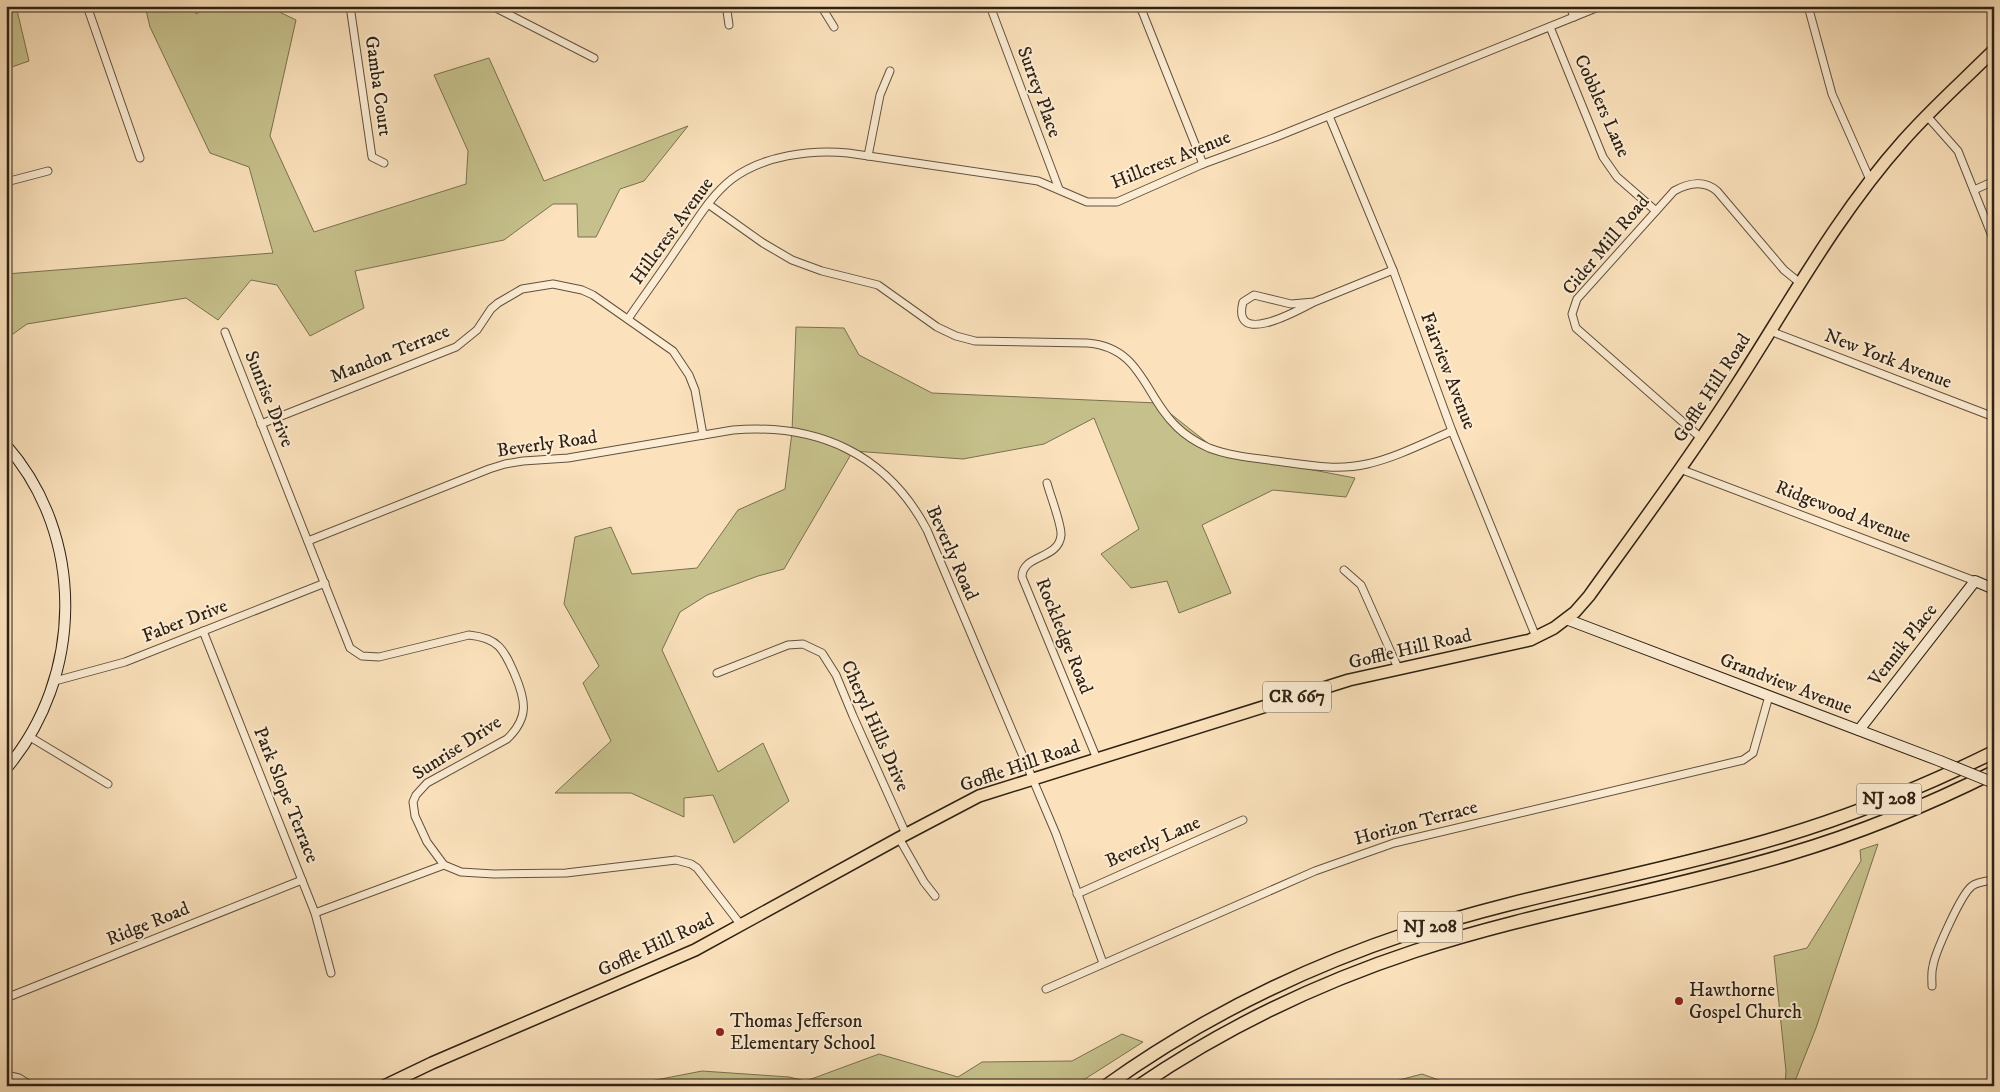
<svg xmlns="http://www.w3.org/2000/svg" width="2000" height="1092" viewBox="0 0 2000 1092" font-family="'IM FELL DW Pica',serif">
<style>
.green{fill:#c6c18c;stroke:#7a7150}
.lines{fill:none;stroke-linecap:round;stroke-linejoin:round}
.stream{stroke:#737e76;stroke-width:2.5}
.street-casing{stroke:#61513e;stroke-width:9}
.secondary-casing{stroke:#2e2114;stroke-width:12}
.primary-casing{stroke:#2e2114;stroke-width:14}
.highway-casing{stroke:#2e2114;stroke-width:15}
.street{stroke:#fcecd3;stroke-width:7}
.secondary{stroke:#fcecd3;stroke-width:10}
.primary{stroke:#fbe2bc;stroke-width:11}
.highway{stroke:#fbe2bc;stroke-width:12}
.secondary-bridge-casing{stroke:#2e2114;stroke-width:12;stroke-linecap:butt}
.secondary-bridge{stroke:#fcecd3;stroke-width:10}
.poi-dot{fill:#8f2418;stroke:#fcecd3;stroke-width:2}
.labels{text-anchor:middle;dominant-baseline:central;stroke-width:4;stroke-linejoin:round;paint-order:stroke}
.shield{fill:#fcecd3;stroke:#6c5e4d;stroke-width:1}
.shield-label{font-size:18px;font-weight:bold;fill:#2e2114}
.street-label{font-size:19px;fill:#2e2114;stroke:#fcecd3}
.poi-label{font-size:19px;fill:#2e2114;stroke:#fcecd3;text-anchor:start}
</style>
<rect width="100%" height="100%" fill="#fbe2bc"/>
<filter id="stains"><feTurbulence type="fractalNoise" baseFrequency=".004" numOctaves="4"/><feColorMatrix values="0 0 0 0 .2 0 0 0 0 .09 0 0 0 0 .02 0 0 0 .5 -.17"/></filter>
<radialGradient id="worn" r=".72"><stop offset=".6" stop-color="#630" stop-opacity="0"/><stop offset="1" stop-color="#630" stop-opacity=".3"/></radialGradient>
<g class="green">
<polygon points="6,6 16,6 29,61 6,69"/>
<polygon points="145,6 192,6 196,14 211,6 267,6 296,20 270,136 314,232 466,184 468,151 434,75 489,58 544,181 688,126 644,181 620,189 596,237 578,237 577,204 553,204 504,240 355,271 364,308 310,336 277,285 251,280 218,320 186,298 27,324 6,339 6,274 273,253 249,167 210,153 150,27"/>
<polygon points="796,327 844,328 859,355 932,393 1157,403 1219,452 1355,478 1346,497 1273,490 1202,525 1231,593 1179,613 1167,581 1131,588 1101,554 1139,529 1094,418 1044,444 963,459 853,451 784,569 758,576 707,595 680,612 662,650 718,772 763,743 789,801 734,843 713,795 684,798 684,817 631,793 555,793 611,741 583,683 599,666 564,604 575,537 611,527 632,574 697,568 738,510 785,489 792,432"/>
<polygon points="1878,844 1816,1028 1793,1086 1785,1086 1786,1071 1774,956 1807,948 1861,861 1860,850"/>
<polygon points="1122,1034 1143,1042 1074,1086 625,1086 702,1071 789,1077 806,1081 879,1054 958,1077 982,1062 1072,1061"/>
<polygon points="1422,1074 1456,1086 1396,1086 1399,1080"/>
</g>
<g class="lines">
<polyline class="stream" points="1043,1086 1066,1082 1071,1086"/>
<g class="street-casing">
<g id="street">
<polyline points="87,6 140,158"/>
<polyline points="350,6 372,157 384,163"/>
<polyline points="492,6 594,58"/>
<polyline points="821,6 834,27"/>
<polyline points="990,6 1059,189"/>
<polyline points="1140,6 1203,164"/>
<polyline points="1570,6 1574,17"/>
<polyline points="1730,6 1735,6"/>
<polyline points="1808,6 1832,94 1871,182"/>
<polyline points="1141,10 1151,6"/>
<polyline points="729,25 727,11 730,6"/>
<polyline points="1550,27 1603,157 1617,177 1656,211"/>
<polyline points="1329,116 1393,270 1452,431 1536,637"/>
<polyline points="1927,116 1958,151 1994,241"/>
<polyline points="868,156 880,95 890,71"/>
<polyline points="6,182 48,171"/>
<polyline points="1974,190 1994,181"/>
<path d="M708 204 763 243 792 260 822 271 878 285 937 327 956 336 975 341 1087 343C1142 347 1144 396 1177 427 1186 436 1198 443 1209 448 1230 456 1254 458 1276 461 1307 465 1337 471 1367 464 1395 458 1426 442 1452 431"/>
<path d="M1314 302C1299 310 1231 348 1243 302L1254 295 1291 304 1314 302 1393 270"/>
<path d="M628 319C645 294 663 270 680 244 696 222 710 196 732 179 762 156 811 149 848 153L1038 181 1087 202H1117L1203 164 1276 137 1601 6"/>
<polyline points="1770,331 1994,417"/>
<path d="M225 332 350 648 362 656 379 657 469 635C499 638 504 650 515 675 526 701 529 718 507 739L427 783 416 795 413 802 415 816 427 842 444 865 461 872 494 874 566 873 676 860 691 864 697 868 741 925"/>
<polyline points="261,424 456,347 477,330 491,309 498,303 522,289 553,284 582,290 593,295 673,351 689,375 695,390 703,435"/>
<path d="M1701 438 1576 328 1572 314 1577 299 1674 191C1688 183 1704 180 1717 191L1784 270 1800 283"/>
<polyline points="1680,469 1975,581"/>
<path d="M1047 483C1050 495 1062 525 1061 535 1059 560 1022 554 1022 577L1097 759"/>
<path d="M308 541 489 469 505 464 523 461 568 458 733 430C818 423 887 454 927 530L1056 834 1103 963"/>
<polyline points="1344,570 1361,585 1398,668"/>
<polyline points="203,631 315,913 331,973"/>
<polyline points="717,673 788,645 803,644 822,653 836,675 853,716 906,834"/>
<polyline points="55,681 125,662 325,583"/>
<polyline points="30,737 108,784"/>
<polyline points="899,838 924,882 935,896"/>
<polyline points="1077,894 1243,820"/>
<polyline points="315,913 444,865"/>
<path d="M1932 986C1932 980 1931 973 1933 966 1935 953 1961 894 1972 886 1977 882 1987 881 1994 880"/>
<polyline points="1046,989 1315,871 1394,843 1743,760 1753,753 1769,696"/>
<polyline points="6,998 302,880"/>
<polyline points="6,1075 19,1078 32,1086"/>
</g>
</g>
<g class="secondary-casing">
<g id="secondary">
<path d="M6 445C86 536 84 677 6 769"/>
<polyline points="1566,619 1940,761"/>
<polyline points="1859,730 1975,581 1994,589"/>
</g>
</g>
<g class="primary-casing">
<path id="primary" d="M384 1086 432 1063 695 950 899 838 979 796 1349 680 1530 640 1554 628 1575 612 1589 596C1640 525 1692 455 1739 381 1791 300 1838 214 1903 141 1931 109 1964 80 1994 50"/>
</g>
<g class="highway-casing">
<g id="highway">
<path d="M1106 1086C1198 1020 1301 969 1409 933 1530 893 1658 874 1780 837 1854 815 1925 786 1994 752"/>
<path d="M1139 1086C1224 1028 1318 983 1415 951 1537 911 1666 891 1789 854 1860 833 1928 805 1994 772"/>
</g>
</g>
<use href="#street" class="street"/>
<use href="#secondary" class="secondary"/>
<use href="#primary" class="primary"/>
<use href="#highway" class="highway"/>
<g class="secondary-bridge-casing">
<polyline id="secondary-bridge" points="1940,761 1994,783"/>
</g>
<use href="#secondary-bridge" class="secondary-bridge"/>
</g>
<g class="poi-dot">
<circle cx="1679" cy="1001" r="5"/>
<circle cx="720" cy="1032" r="5"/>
</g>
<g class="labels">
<g class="shield">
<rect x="1263" y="681.5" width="68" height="31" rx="4"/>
<rect x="1856.5" y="783.5" width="65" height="31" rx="4"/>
<rect x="1397.5" y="911.5" width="65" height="31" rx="4"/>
</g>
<g class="shield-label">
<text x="1297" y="697">CR 667</text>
<text x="1889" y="799">NJ 208</text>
<text x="1430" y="927">NJ 208</text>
</g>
<g class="street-label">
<text transform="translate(378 86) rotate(82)">Gamba Court</text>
<text transform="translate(1039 92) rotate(70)">Surrey Place</text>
<text transform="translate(1602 106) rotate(66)">Cobblers Lane</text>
<text transform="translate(1171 160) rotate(-22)">Hillcrest Avenue</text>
<text transform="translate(672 231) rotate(-54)">Hillcrest Avenue</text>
<text transform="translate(1606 245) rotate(-50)">Cider Mill Road</text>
<text transform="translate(390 354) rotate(-22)">Mandon Terrace</text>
<text transform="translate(1888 359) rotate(21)">New York Avenue</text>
<text transform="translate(1448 371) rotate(69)">Fairview Avenue</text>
<text transform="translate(1712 388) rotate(-57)">Goffle Hill Road</text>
<text transform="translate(269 399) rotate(68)">Sunrise Drive</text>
<text transform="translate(547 444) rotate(-8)">Beverly Road</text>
<text transform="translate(1843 512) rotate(21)">Ridgewood Avenue</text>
<text transform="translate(952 553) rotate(66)">Beverly Road</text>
<text transform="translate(185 621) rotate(-21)">Faber Drive</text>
<text transform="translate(1064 636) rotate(68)">Rockledge Road</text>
<text transform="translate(1903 645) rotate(-52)">Vennik Place</text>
<text transform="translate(1410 649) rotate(-13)">Goffle Hill Road</text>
<text transform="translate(1786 684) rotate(21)">Grandview Avenue</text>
<text transform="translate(875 726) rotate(66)">Cheryl Hills Drive</text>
<text transform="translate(457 748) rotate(-33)">Sunrise Drive</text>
<text transform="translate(1020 766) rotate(-19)">Goffle Hill Road</text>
<text transform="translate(286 795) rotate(68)">Park Slope Terrace</text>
<text transform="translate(1416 823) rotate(-15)">Horizon Terrace</text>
<text transform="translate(1153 842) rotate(-24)">Beverly Lane</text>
<text transform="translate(148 924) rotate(-22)">Ridge Road</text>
<text transform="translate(656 945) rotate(-25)">Goffle Hill Road</text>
</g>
<g class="poi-label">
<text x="1689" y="990">Hawthorne<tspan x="1689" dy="22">Gospel Church</tspan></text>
<text x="730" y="1021">Thomas Jefferson<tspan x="730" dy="22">Elementary School</tspan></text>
</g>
</g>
<rect width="2000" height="1092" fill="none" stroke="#fbe2bc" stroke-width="25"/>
<rect x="8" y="8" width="1985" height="1077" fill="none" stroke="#2e2114" stroke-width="2.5"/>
<rect x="12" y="12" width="1975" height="1067" fill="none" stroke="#2e2114"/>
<rect width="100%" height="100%" filter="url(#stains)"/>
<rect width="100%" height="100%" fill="url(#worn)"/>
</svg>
